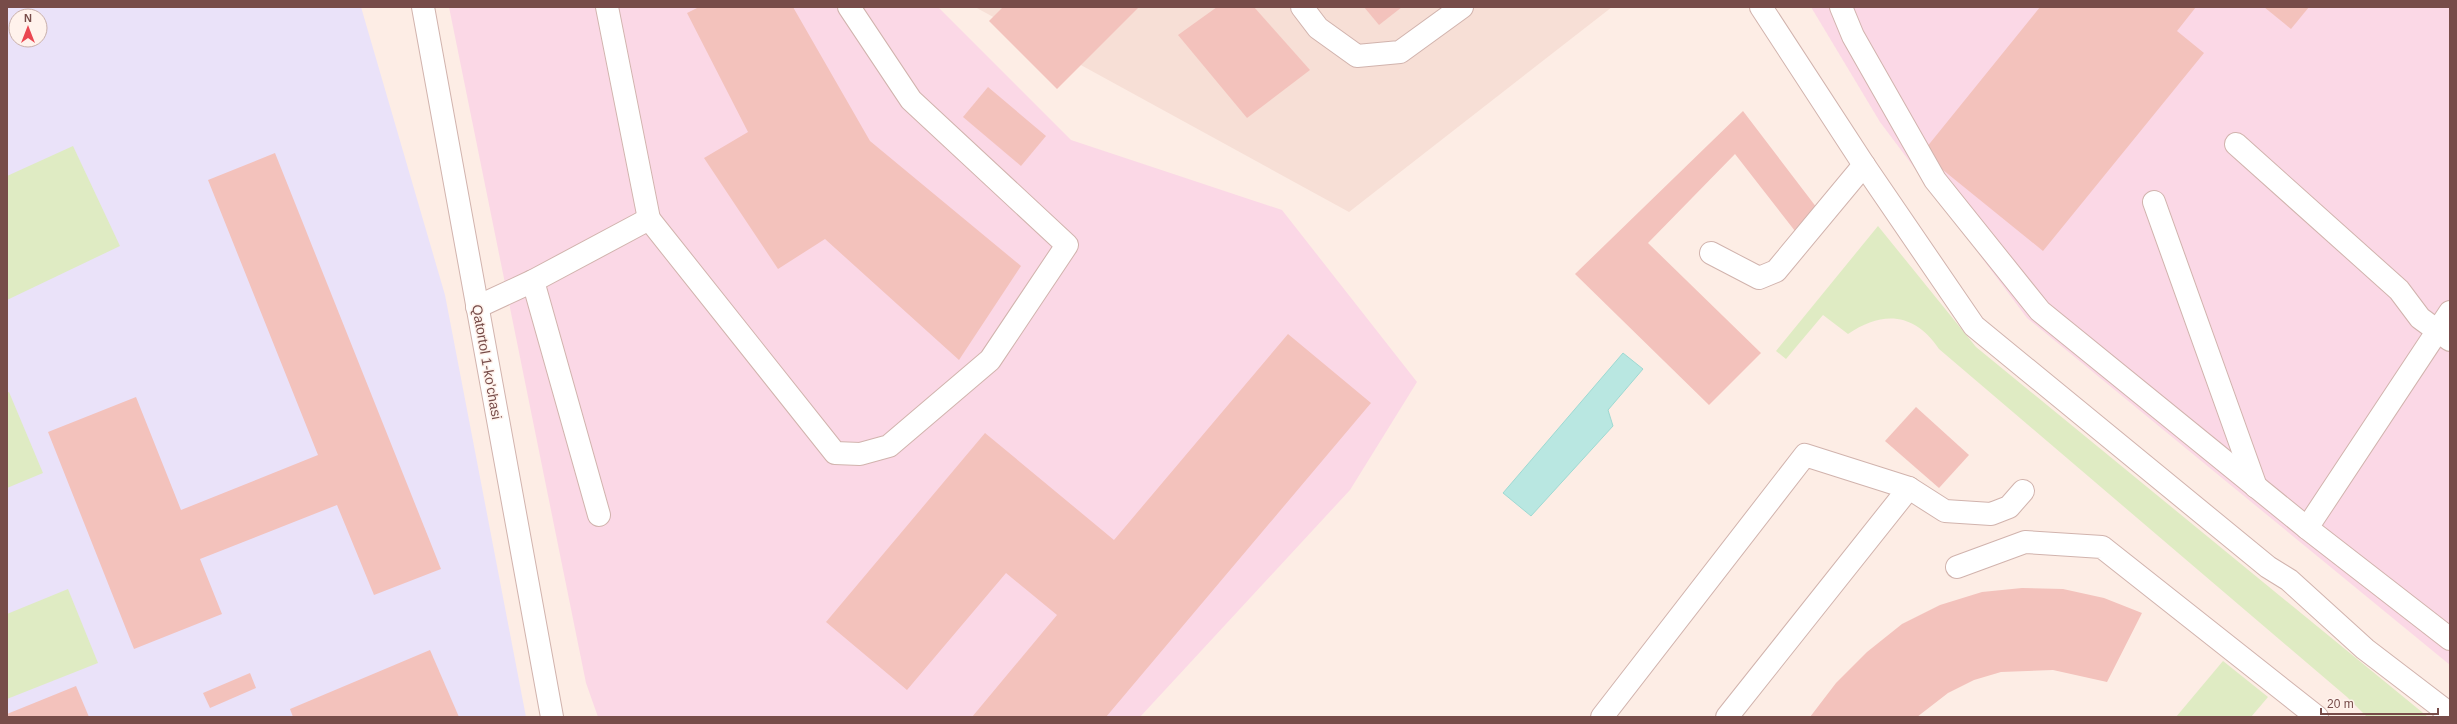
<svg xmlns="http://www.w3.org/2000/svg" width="2457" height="724" viewBox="0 0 2457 724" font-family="Helvetica,sans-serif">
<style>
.residential{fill:#f7dfd6}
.education{fill:#eae2f9;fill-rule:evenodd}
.medical{fill:#fbd8e6}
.green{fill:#dfebc3}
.water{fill:#b9e7e1;stroke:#9ed9d2}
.building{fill:#f3c2bc}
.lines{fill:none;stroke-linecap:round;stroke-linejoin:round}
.service-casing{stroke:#d1b3ad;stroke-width:24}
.minor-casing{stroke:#d1b3ad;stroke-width:24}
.service{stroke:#fff;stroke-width:22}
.minor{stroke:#fff;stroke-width:22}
.labels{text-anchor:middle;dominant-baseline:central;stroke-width:3;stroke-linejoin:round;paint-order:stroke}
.street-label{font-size:14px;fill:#774c49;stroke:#fff2ec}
</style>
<rect width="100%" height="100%" fill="#fdede5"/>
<polygon class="residential" points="975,7 1612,7 1349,212"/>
<path class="education" d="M7 7H361L445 295 526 717H7ZM16 16H40V40H16Z"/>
<g class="medical">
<polygon points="449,7 938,7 1071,140 1282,210 1417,382 1350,490 1140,717 598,717 586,683"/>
<polygon points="1811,7 2450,7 2450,665 2027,318 1880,122"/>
</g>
<g class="green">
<polygon points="73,146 120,246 7,300 7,176"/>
<path d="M1878 226 1976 347 2428 717H2367L2347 697 1939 349C1915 313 1883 310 1848 334L1823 315 1786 359 1776 351Z"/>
<polygon points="9,392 43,473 7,488 7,393"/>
<polygon points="68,589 98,663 7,699 7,614"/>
<polygon points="2223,661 2268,697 2251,717 2176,717"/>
</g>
<polygon class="water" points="1623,353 1643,369 1608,410 1613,426 1531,516 1503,493"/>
<g class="building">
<polygon points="699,7 793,7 870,141 1021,266 959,360 825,239 778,269 704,158 748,132 687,13"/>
<polygon points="1003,7 1139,7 1057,89 989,21"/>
<polygon points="1217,7 1254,7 1310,70 1247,118 1178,35"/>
<polygon points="1364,7 1402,7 1379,25"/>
<polygon points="2040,7 2196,7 2177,31 2204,53 2043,251 1922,153"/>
<polygon points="2264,7 2309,7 2291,29"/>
<polygon points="988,87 1046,136 1021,166 963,117"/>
<polygon points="1743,111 1820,212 1795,231 1735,154 1648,243 1761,353 1709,405 1575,274"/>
<polygon points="275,153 441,569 374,595 337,505 200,559 222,614 134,649 48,432 136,397 181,510 318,455 208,180"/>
<polygon points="1288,334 1371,403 1106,717 972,717 1057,615 1006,573 907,690 826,622 985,433 1114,540"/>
<polygon points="1916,407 1969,455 1939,488 1885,441"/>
<polygon points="2022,588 2063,589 2104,598 2142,613 2107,682 2053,670 2001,672 1974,680 1948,693 1917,717 1810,717 1836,683 1867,652 1902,624 1940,605 1982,592"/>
<polygon points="430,650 459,717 293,717 290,709"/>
<polygon points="250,673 256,688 210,708 203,693"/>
<polygon points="76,686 89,717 7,717 7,714"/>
</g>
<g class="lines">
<g class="service-casing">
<g id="service">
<polyline points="607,7 649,219"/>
<polyline points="1302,7 1318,28 1357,56 1400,52 1462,7"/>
<polyline points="1841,7 1853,36 1935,180 2040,311 2307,528 2450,639"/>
<polyline points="2236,144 2399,290 2420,318 2450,340"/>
<polyline points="2154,202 2256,487"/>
<polyline points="1711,253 1759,278 1776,271 1864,165"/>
<polyline points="533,281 599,515"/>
<polyline points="477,307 533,281 649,219 835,453 860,454 889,446 990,360 1067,245 911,100 849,7"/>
<polyline points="2307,528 2450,312"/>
<polyline points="1957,567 2025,542 2102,547 2317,717"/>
<polyline points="1602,717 1805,455 1909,488 1945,511 1991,514 2009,507 2023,491"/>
<polyline points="1727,717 1909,488"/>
</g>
</g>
<g class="minor-casing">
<g id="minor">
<polyline points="423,7 552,717"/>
<polyline points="1761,7 1864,165 1974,326 2268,567 2289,580 2365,649 2450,714"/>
</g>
</g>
<use href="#service" class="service"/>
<use href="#minor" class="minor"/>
</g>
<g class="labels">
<g class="street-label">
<text transform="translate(487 362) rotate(80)">Qatortol 1-ko'chasi</text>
</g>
</g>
<rect width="2457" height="724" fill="none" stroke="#774c49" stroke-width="16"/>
<g transform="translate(28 28)"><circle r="19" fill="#fff2ec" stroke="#c9b0ab"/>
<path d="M0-3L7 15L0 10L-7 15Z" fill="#ea4651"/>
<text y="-6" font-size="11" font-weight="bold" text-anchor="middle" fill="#774c49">N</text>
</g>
<path d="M2321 708v6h117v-6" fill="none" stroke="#774c49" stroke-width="2"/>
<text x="2327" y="708" font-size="12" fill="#774c49" stroke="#fff2ec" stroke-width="3" paint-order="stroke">20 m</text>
</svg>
